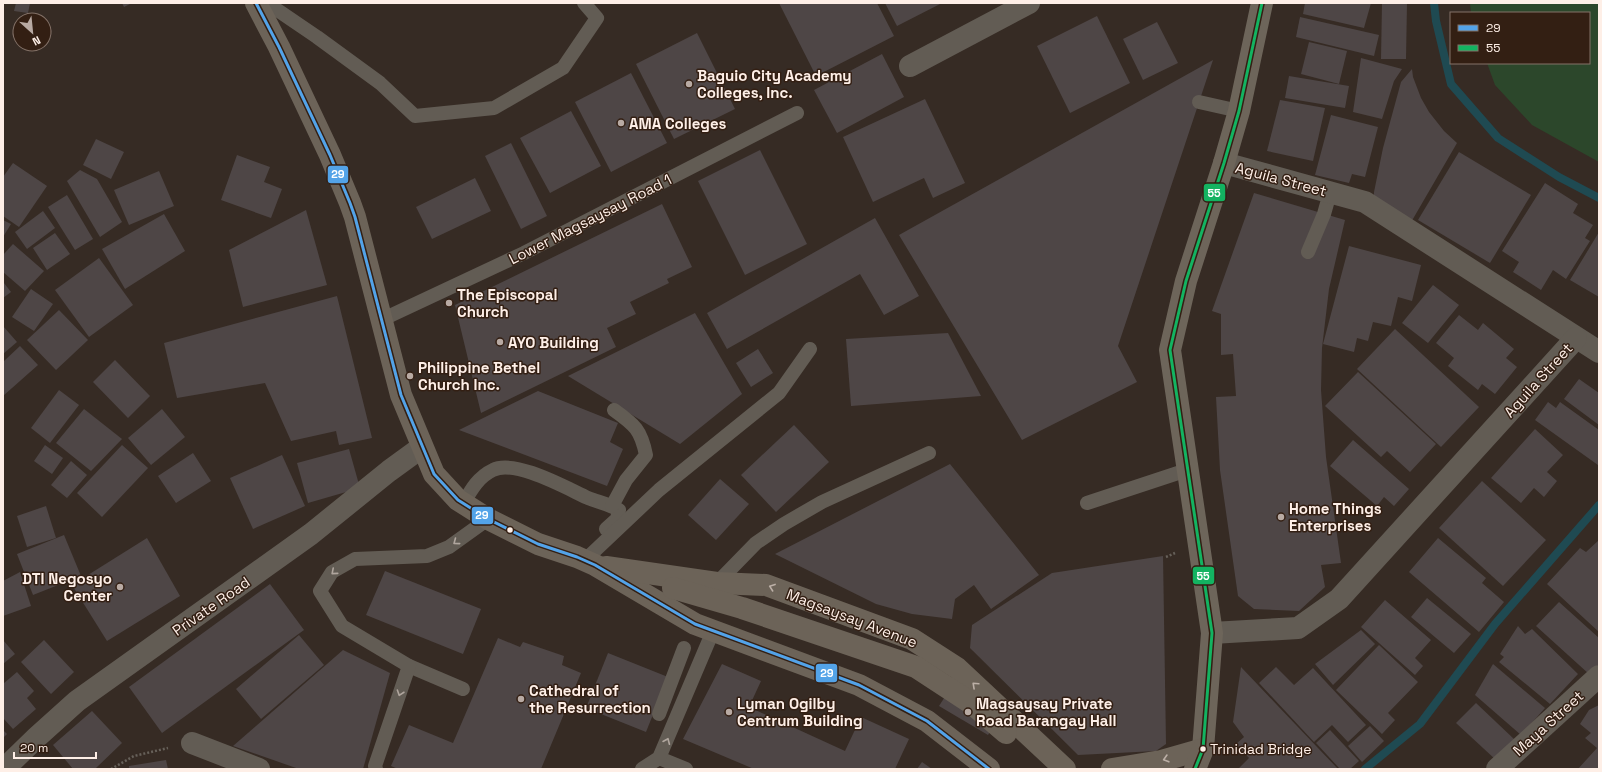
<svg xmlns="http://www.w3.org/2000/svg" width="1602" height="772" viewBox="0 0 1602 772" font-family="'Space Grotesk',sans-serif">
<style>
.green{fill:#2c472b}
.lines{fill:none;stroke-linecap:round;stroke-linejoin:round}
.stream{stroke:#1f4a52;stroke-width:8}
.building{fill:#4e4646}
.path{stroke:#67615a;stroke-width:2.5;stroke-dasharray:2 2;stroke-linecap:butt}
.service{stroke:#625c54;stroke-width:14}
.minor{stroke:#625c54;stroke-width:22}
.primary{stroke:#6d655a;stroke-width:22}
.trunk{stroke:#6c6358;stroke-width:22}
.bus-1-casing{stroke:#331f13;stroke-width:6}
.bus-2-casing{stroke:#331f13;stroke-width:6}
.bus-1{stroke:#53a3e8;stroke-width:3}
.bus-2{stroke:#13b361;stroke-width:3}
.oneway{stroke:#b0a69e}
.oneway2{stroke:#bcb0a7}
.poi-dot{fill:#b8aaa3;stroke:#331f13;stroke-width:1.5}
.bus-dot{fill:#feefe7;stroke:#331f13;stroke-width:1.5}
.labels{text-anchor:middle;dominant-baseline:central;stroke-width:3;stroke-linejoin:round;paint-order:stroke}
.bus-label{font-size:14px;fill:#feefe7;stroke:#331f13;text-anchor:start}
.poi-label{font-size:15px;font-weight:bold;fill:#feefe7;stroke:#331f13;text-anchor:start}
.street-label{font-size:15px;fill:#feefe7;stroke:#331f13}
.line-badge{stroke:#331f13;stroke-width:1.5}
.badge-label{font-size:11px;text-anchor:middle;font-weight:bold;fill:#fff}
</style>
<rect width="100%" height="100%" fill="#362b24"/>
<polygon class="green" points="1470,3 1599,3 1599,162 1532,125 1495,85 1487,63 1589,63 1589,13 1471,13"/>
<g class="lines">
<g class="stream">
<polyline points="1434,3 1436,21 1451,84 1498,138 1559,177 1599,198"/>
<polyline points="1365,769 1420,724 1495,624 1599,505"/>
</g>
</g>
<g class="building">
<polygon points="16,3 30,3 28,13 14,11"/>
<polygon points="122,3 132,3 124,7"/>
<polygon points="779,3 877,3 894,36 816,76"/>
<polygon points="885,3 942,3 897,26"/>
<polygon points="1305,3 1371,3 1364,28 1303,14"/>
<polygon points="1382,3 1407,3 1406,59 1381,59"/>
<polygon points="1097,16 1130,83 1070,113 1037,46"/>
<polygon points="1300,17 1379,35 1374,56 1296,37"/>
<polygon points="1157,22 1178,63 1143,80 1123,39"/>
<polygon points="697,33 735,109 674,139 636,64"/>
<polygon points="1309,42 1347,51 1339,84 1301,74"/>
<polygon points="882,54 904,97 837,133 814,90"/>
<polygon points="1361,58 1402,69 1394,81 1382,119 1353,112"/>
<polygon points="1213,60 1118,346 1137,382 1022,440 899,235"/>
<polygon points="1412,69 1413,77 1421,98 1429,112 1444,131 1457,143 1410,224 1374,200 1374,192 1383,148 1401,82"/>
<polygon points="631,73 667,143 611,172 575,102"/>
<polygon points="1289,76 1349,86 1345,108 1285,98"/>
<polygon points="925,99 965,183 933,198 924,178 873,202 843,137"/>
<polygon points="1280,100 1325,108 1313,161 1267,151"/>
<polygon points="571,111 601,166 550,193 520,138"/>
<polygon points="1331,115 1378,127 1365,177 1352,174 1349,183 1315,175"/>
<polygon points="96,139 124,152 111,179 83,165"/>
<polygon points="511,143 547,216 521,229 485,156"/>
<polygon points="760,150 807,244 745,275 698,181"/>
<polygon points="1459,152 1531,195 1490,263 1418,220"/>
<polygon points="237,155 270,167 264,182 282,189 271,218 221,200"/>
<polygon points="13,163 47,186 19,227 3,216 3,177"/>
<polygon points="80,170 97,179 122,222 100,237 67,181"/>
<polygon points="159,171 174,206 129,225 114,190"/>
<polygon points="475,178 491,211 432,239 416,207"/>
<polygon points="1545,183 1578,204 1573,213 1593,225 1585,238 1590,241 1566,279 1553,270 1541,290 1513,272 1519,262 1502,251"/>
<polygon points="1254,193 1345,220 1329,289 1322,348 1321,390 1326,457 1341,563 1321,565 1325,587 1299,611 1254,609 1238,596 1220,470 1216,397 1236,396 1233,354 1221,355 1221,314 1212,311"/>
<polygon points="67,195 93,239 75,250 48,207"/>
<polygon points="662,204 692,267 667,279 669,283 630,302 636,314 607,328 616,347 481,413 455,305"/>
<polygon points="306,210 327,285 243,307 229,250"/>
<polygon points="43,211 55,228 27,249 15,232"/>
<polygon points="164,214 185,251 125,289 102,249"/>
<polygon points="875,218 919,296 884,315 860,274 727,349 707,313"/>
<polygon points="3,220 11,224 3,237"/>
<polygon points="1599,232 1599,297 1570,280"/>
<polygon points="55,233 70,254 47,270 33,248"/>
<polygon points="13,244 44,271 25,291 3,272 3,255"/>
<polygon points="1349,246 1421,265 1412,301 1398,297 1391,326 1373,322 1368,341 1357,338 1354,352 1323,344"/>
<polygon points="99,258 133,305 89,337 55,290"/>
<polygon points="4,283 11,292 3,298 3,284"/>
<polygon points="1433,285 1459,305 1428,343 1402,323"/>
<polygon points="31,289 53,304 34,331 12,317"/>
<polygon points="337,296 372,438 339,445 336,431 291,441 265,383 177,398 164,343"/>
<polygon points="59,310 88,340 56,370 27,340"/>
<polygon points="695,313 742,394 680,444 568,376"/>
<polygon points="1459,315 1478,330 1483,323 1514,349 1506,358 1517,367 1495,394 1482,384 1478,390 1448,366 1454,358 1436,343"/>
<polygon points="3,326 17,342 3,354"/>
<polygon points="1395,329 1479,407 1441,447 1357,369"/>
<polygon points="948,333 981,396 851,406 846,339"/>
<polygon points="20,346 38,365 3,396 3,362"/>
<polygon points="758,349 773,373 751,387 736,363"/>
<polygon points="115,360 150,396 128,418 93,382"/>
<polygon points="1358,372 1436,444 1410,472 1387,451 1381,457 1325,406"/>
<polygon points="1579,379 1599,393 1599,425 1564,399"/>
<polygon points="59,390 79,405 50,443 31,428"/>
<polygon points="538,391 618,423 610,442 623,449 607,486 459,430"/>
<polygon points="1548,402 1556,408 1560,402 1599,430 1598,465 1535,420"/>
<polygon points="84,409 122,439 91,471 56,443"/>
<polygon points="162,409 185,437 151,465 128,438"/>
<polygon points="794,425 829,462 776,512 741,475"/>
<polygon points="1535,429 1563,455 1547,472 1557,481 1544,497 1534,488 1521,503 1491,478"/>
<polygon points="1353,440 1409,489 1394,506 1384,497 1377,506 1330,466"/>
<polygon points="45,445 63,458 52,474 34,461"/>
<polygon points="122,445 148,468 102,517 77,493"/>
<polygon points="349,449 360,488 308,503 297,463"/>
<polygon points="193,453 211,481 176,503 158,476"/>
<polygon points="282,455 305,506 253,529 230,478"/>
<polygon points="71,461 87,475 67,498 51,485"/>
<polygon points="950,464 1039,575 991,609 974,585 955,599 952,619 912,614 876,604 775,554"/>
<polygon points="720,479 749,504 716,540 688,515"/>
<polygon points="1482,481 1546,540 1503,586 1439,528"/>
<polygon points="46,506 56,538 27,547 17,516"/>
<polygon points="64,535 81,576 33,595 17,554"/>
<polygon points="147,538 180,596 107,641 72,585"/>
<polygon points="1438,538 1486,578 1482,583 1504,602 1479,632 1409,572"/>
<polygon points="1599,540 1599,632 1547,584 1580,548 1586,552"/>
<polygon points="1163,556 1166,744 1156,751 1078,755 970,648 972,625 1052,573"/>
<polygon points="385,571 481,609 463,654 366,615"/>
<polygon points="20,572 31,606 3,616 3,581"/>
<polygon points="270,584 304,630 162,733 129,687"/>
<polygon points="1427,598 1471,634 1454,653 1411,617"/>
<polygon points="1385,600 1431,640 1415,658 1423,666 1415,675 1361,627"/>
<polygon points="1559,602 1599,638 1599,664 1589,674 1536,626"/>
<polygon points="1518,626 1525,634 1532,629 1578,674 1550,704 1499,662 1504,657 1500,654"/>
<polygon points="1361,630 1375,644 1333,685 1315,664"/>
<polygon points="299,635 324,665 261,719 236,689"/>
<polygon points="498,638 520,647 523,642 564,656 562,665 581,673 541,769 398,769 391,766 409,725 453,743"/>
<polygon points="3,640 15,654 3,664"/>
<polygon points="44,640 74,672 51,694 21,662"/>
<polygon points="1379,645 1418,682 1388,713 1395,720 1382,734 1336,690"/>
<polygon points="343,650 390,673 363,769 299,769 233,746"/>
<polygon points="608,653 668,677 646,732 586,708"/>
<polygon points="722,664 761,681 749,707 845,751 861,717 909,739 895,769 754,769 683,739"/>
<polygon points="1493,664 1545,708 1521,735 1475,695"/>
<polygon points="1241,667 1277,705 1338,769 1238,769 1249,758 1236,744 1244,737 1233,722"/>
<polygon points="1276,667 1294,685 1313,668 1366,725 1348,742 1332,725 1314,742 1259,683"/>
<polygon points="17,672 34,691 27,698 36,709 13,729 3,718 3,684"/>
<polygon points="950,689 999,718 988,735 939,706"/>
<polygon points="1476,703 1515,740 1496,760 1456,723"/>
<polygon points="1599,705 1599,769 1578,769 1597,748 1585,738 1591,733 1580,724 1589,710"/>
<polygon points="92,711 122,743 96,768 73,769 53,745"/>
<polygon points="1370,726 1384,741 1362,762 1348,746"/>
<polygon points="3,730 7,734 3,738"/>
<polygon points="1330,730 1359,761 1350,769 1340,769 1316,743"/>
<polygon points="166,760 168,769 129,769 129,766"/>
<polygon points="922,762 932,769 917,769"/>
</g>
<g class="lines">
<g class="path">
<polyline points="1166,557 1175,553"/>
<polyline points="111,769 134,756 168,748"/>
</g>
<g class="service">
<polyline points="267,3 317,37 380,83 415,116 494,108 563,68 597,18 584,3"/>
<polyline points="1199,102 1239,111"/>
<polyline points="1308,252 1324,214 1330,193"/>
<polyline points="381,320 524,253 797,113"/>
<polyline points="1087,503 1187,470"/>
<path d="M463 504C471 490 478 477 493 470 515 459 566 488 588 498 598 502 609 504 619 510L617 519 606 529"/>
<path d="M612 506 626 480 646 455C641 430 635 425 614 410"/>
<polyline points="584,561 659,490 779,393 810,349"/>
<polyline points="717,583 756,543 784,524 822,502 929,453"/>
<polyline points="409,666 463,689"/>
<polyline points="659,714 684,648"/>
<polyline points="659,758 686,769"/>
<polyline points="376,769 375,766 409,666 342,626 320,591 332,572 355,559 427,556 449,547 488,519"/>
<polyline points="642,769 659,758 713,631"/>
</g>
<g class="minor">
<polyline points="910,66 1029,3"/>
<polyline points="1224,163 1365,202 1599,352"/>
<polyline points="1212,633 1298,628 1339,599 1576,338"/>
<polyline points="192,743 259,769"/>
<polyline points="4,769 37,737 77,701 311,534 389,471 422,447"/>
<polyline points="1497,769 1599,676"/>
</g>
<polyline class="primary" points="1203,749 1212,633 1170,350 1186,281 1224,163 1239,111 1262,3"/>
<g class="trunk">
<polyline points="256,3 279,47 330,155 350,203 355,217 401,395 434,474 458,500 488,519 538,544 577,557 595,565 695,624 859,685 927,721 989,769"/>
<polyline points="606,567 717,583 766,585 912,639 957,668 1065,769"/>
<polyline points="673,588 742,608 916,667 971,703 1006,733"/>
<polyline points="1112,769 1161,761 1203,749"/>
<polyline points="1195,769 1203,749"/>
</g>
<g class="bus-1-casing">
<polyline id="bus-1" points="256,3 279,47 330,155 350,203 355,217 401,395 434,474 458,500 488,519 538,544 577,557 595,565 695,624 859,685 927,721 989,769"/>
</g>
<g class="bus-2-casing">
<polyline id="bus-2" points="1195,769 1203,749 1212,633 1170,350 1186,281 1224,163 1239,111 1262,3"/>
</g>
<use href="#bus-1" class="bus-1"/>
<use href="#bus-2" class="bus-2"/>
</g>
<defs><path id="oneway-chevron" d="M-2-3.5L2.5 0L-2 3.5" fill="none" stroke-width="1.6" stroke-linecap="round" stroke-linejoin="round"/></defs>
<g class="oneway">
<use href="#oneway-chevron" transform="translate(456 542) rotate(143)"/>
<use href="#oneway-chevron" transform="translate(334 572) rotate(139)"/>
<use href="#oneway-chevron" transform="translate(400 693) rotate(109)"/>
<use href="#oneway-chevron" transform="translate(667 741) rotate(-67)"/>
</g>
<g class="oneway2">
<use href="#oneway-chevron" transform="translate(772 587) rotate(-160)"/>
<use href="#oneway-chevron" transform="translate(975 685) rotate(-137)"/>
<use href="#oneway-chevron" transform="translate(1166 759) rotate(164)"/>
</g>
<g class="poi-dot">
<circle cx="689" cy="84" r="4"/>
<circle cx="621" cy="123" r="4"/>
<circle cx="449" cy="303" r="4"/>
<circle cx="500" cy="342" r="4"/>
<circle cx="410" cy="376" r="4"/>
<circle cx="1281" cy="517" r="4"/>
<circle cx="120" cy="587" r="4"/>
<circle cx="521" cy="699" r="4"/>
<circle cx="729" cy="712" r="4"/>
<circle cx="968" cy="712" r="4"/>
</g>
<g class="bus-dot">
<circle cx="510" cy="530" r="3.5"/>
<circle cx="1203" cy="749" r="3.5"/>
</g>
<g class="labels">
<g class="bus-label">
<text x="1210" y="749">Trinidad Bridge</text>
</g>
<g class="poi-label">
<text x="697" y="75">Baguio City Academy<tspan x="697" dy="17">Colleges, Inc.</tspan></text>
<text x="629" y="123">AMA Colleges</text>
<text x="457" y="294">The Episcopal<tspan x="457" dy="17">Church</tspan></text>
<text x="508" y="342">AYO Building</text>
<text x="418" y="367">Philippine Bethel<tspan x="418" dy="17">Church Inc.</tspan></text>
<text x="1289" y="508">Home Things<tspan x="1289" dy="17">Enterprises</tspan></text>
<text x="112" y="578" text-anchor="end">DTI Negosyo<tspan x="112" dy="17">Center</tspan></text>
<text x="529" y="690">Cathedral of<tspan x="529" dy="17">the Resurrection</tspan></text>
<text x="737" y="703">Lyman Ogilby<tspan x="737" dy="17">Centrum Building</tspan></text>
<text x="976" y="703">Magsaysay Private<tspan x="976" dy="17">Road Barangay Hall</tspan></text>
</g>
<g class="street-label">
<text transform="translate(1281 179) rotate(15)">Aguila Street</text>
<text transform="translate(590 219) rotate(-27)">Lower Magsaysay Road 1</text>
<text transform="translate(1538 380) rotate(-48)">Aguila Street</text>
<text transform="translate(211 606) rotate(-35)">Private Road</text>
<text transform="translate(852 618) rotate(21)">Magsaysay Avenue</text>
<text transform="translate(1548 723) rotate(-42)">Maya Street</text>
</g>
</g>
<g class="line-badge">
<rect x="327" y="165" width="22" height="19" rx="4" fill="#53a3e8"/>
<rect x="1203" y="183" width="23" height="19" rx="4" fill="#13b361"/>
<rect x="471" y="506" width="23" height="19" rx="4" fill="#53a3e8"/>
<rect x="1192" y="566" width="23" height="19" rx="4" fill="#13b361"/>
<rect x="815" y="663" width="23" height="20" rx="4" fill="#53a3e8"/>
</g>
<g class="badge-label">
<text x="338" y="178">29</text>
<text x="1214" y="197">55</text>
<text x="482" y="519">29</text>
<text x="1203" y="580">55</text>
<text x="827" y="677">29</text>
</g>
<rect width="1602" height="772" fill="none" stroke="#feefe7" stroke-width="8"/>
<rect x="1450" y="12" width="140" height="52" fill="#331f13" stroke="#847268"/>
<rect x="1458" y="25" width="20" height="6" fill="#53a3e8" stroke="#847268"/>
<text x="1486" y="32" font-size="12" fill="#feefe7">29</text>
<rect x="1458" y="45" width="20" height="6" fill="#13b361" stroke="#847268"/>
<text x="1486" y="52" font-size="12" fill="#feefe7">55</text>
<g transform="translate(32 32) rotate(153)"><circle r="19" fill="#331f13" stroke="#847268"/>
<path d="M0-3L7 15L0 10L-7 15Z" fill="#b8aaa3"/>
<text y="-6" font-size="11" font-weight="bold" text-anchor="middle" fill="#feefe7">N</text>
</g>
<path d="M14 752v6h82v-6" fill="none" stroke="#feefe7" stroke-width="2"/>
<text x="20" y="752" font-size="12" fill="#feefe7" stroke="#331f13" stroke-width="3" paint-order="stroke">20 m</text>
</svg>
